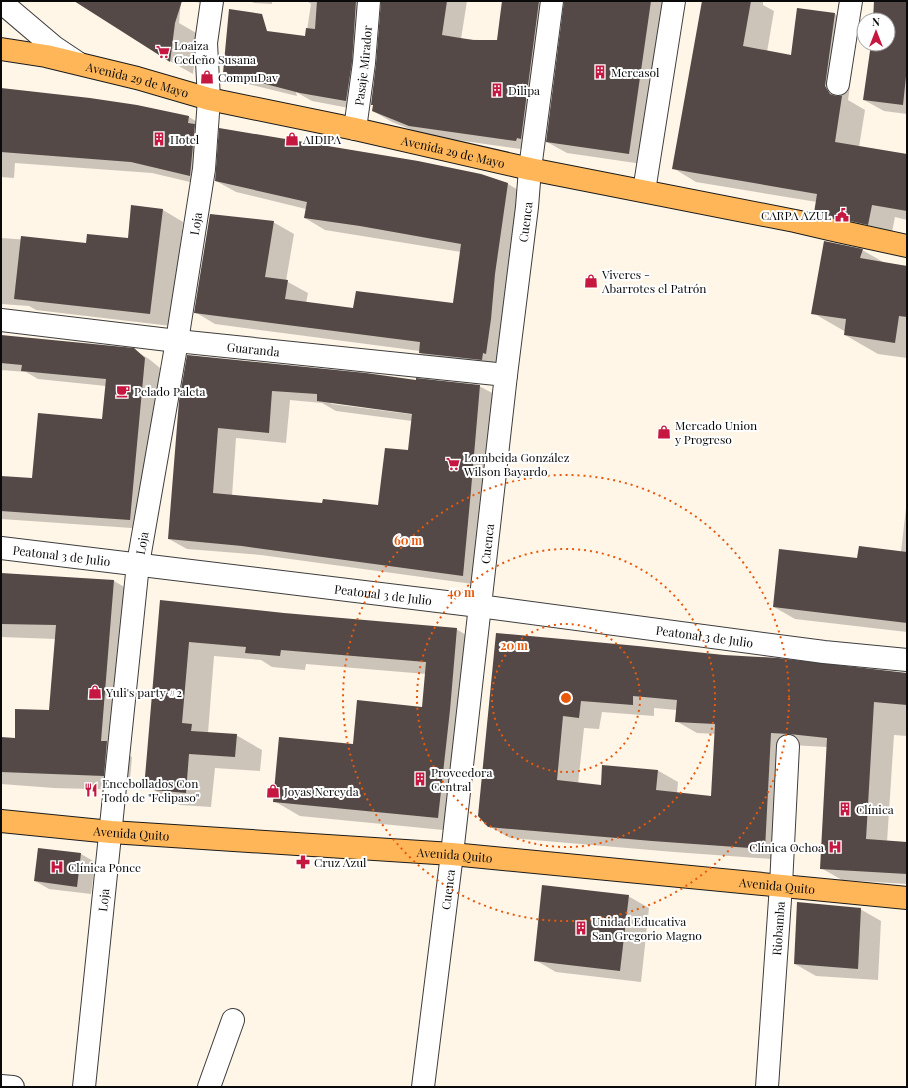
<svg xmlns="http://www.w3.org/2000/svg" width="908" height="1088" viewBox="0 0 908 1088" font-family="'Playfair Display',serif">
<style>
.shadow{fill:#0003;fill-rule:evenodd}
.building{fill:#544946;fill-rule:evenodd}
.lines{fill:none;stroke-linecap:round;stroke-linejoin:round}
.minor-casing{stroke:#3d3d3d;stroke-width:24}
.major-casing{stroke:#1b1b1b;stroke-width:24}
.minor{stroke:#fff;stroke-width:22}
.major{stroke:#ffb658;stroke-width:22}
.ring{fill:none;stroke:#e8590c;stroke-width:2;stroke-dasharray:2 4}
.labels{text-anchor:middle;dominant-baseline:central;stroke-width:4;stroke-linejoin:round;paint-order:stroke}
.poi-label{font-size:12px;fill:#0a0a0a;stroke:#fff;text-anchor:start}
.street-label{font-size:12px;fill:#0a0a0a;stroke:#fff}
.centre{fill:#e8590c;stroke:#fff;stroke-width:2}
.ring-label{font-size:12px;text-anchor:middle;font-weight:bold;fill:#e8590c;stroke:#fff;stroke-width:4;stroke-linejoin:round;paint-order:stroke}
</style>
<rect width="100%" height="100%" fill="#fff6e8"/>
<g class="shadow">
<polygon points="78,1 181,1 179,23 198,34 193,74 170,61"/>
<polygon points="181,1 207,1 207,3"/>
<polygon points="250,1 272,1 272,4 254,3"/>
<polygon points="307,1 381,1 378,4 365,111 312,101 296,92 297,96 240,82 224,73 306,37 311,4"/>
<polygon points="383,1 467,1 461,39 498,41 503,1 564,1 561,4 535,151 428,136 392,122 373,111 374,105 372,104"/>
<polygon points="565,1 672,1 649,165 567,153 547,142"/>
<polygon points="703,1 763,1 763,5 774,11 767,52 792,56 835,14 858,28 848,100 865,110 859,147 907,155 907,220 895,217 891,237 838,225 815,212 817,202 696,182 673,168"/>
<polygon points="876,1 907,1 907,114 884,111 864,100 872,44 888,44 888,20 874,20"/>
<polygon points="1,89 189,117 209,129 211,187 152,173 15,163 14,178 1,177"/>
<polygon points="216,181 508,184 528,196 506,365 440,365 420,353 420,351 215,324 195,312 273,222 294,234 286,281 308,293 306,303 354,309 453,304 461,252 325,230 305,218 306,209 236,192"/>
<polygon points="163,210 183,222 171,326 36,310 29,306 1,304 1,238 87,244 129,239"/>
<polygon points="862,250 885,263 907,266 907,358 878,354 845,335 846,332 813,313"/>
<polygon points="1,336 133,349 149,359 160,368 146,529 1,519 1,477 33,479 103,420 106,386 38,379 26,372 1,370"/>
<path d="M188 356 417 381 479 386 498 396 480 585 261 555 187 549 169 539ZM290 400 322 403 336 411 412 421 409 452 379 506 323 504 232 496 236 438 286 443ZM329 402 417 413V415L332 404Z"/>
<polygon points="907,499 907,632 795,619 774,607 901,552"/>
<polygon points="1,574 114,581 140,596 127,754 132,757 129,790 54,788 1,784 1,738 16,739 50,711 56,639 1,637"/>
<polygon points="160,601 284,614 456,629 482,644 464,832 300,816 274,801 354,745 423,708 426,674 306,664 305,670 272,667 261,660 214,656 208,733 236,735 262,750 260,771 215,768 211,807 180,805 154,790"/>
<path d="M497 634 907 674V736L894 735 887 842 907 843V884L842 880 821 868 827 747 791 745 785 860 674 852 510 838 489 826ZM654 708 677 710 676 721 697 733 716 734 712 797 677 793 678 782 657 770 601 786 578 784 584 728 599 729 602 712 654 716Z"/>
<polygon points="39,849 81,854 95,862 91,894 49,889 35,881"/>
<polygon points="628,896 649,908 641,982 556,972 535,960"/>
<polygon points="860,909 881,921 878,980 816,976 795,964"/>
</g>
<g class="building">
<polygon points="74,1 182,1 175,23 170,62"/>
<polygon points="317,1 356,1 352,62 346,101 300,93 223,73 229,9 262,14 267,31 305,36 306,28 315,29"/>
<polygon points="381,1 447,1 442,35 473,40 497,40 502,1 539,1 521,139 517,138 516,141 409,126 372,111 373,105 371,105 376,64"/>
<polygon points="564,1 651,1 629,154 546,142"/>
<polygon points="702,1 751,1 743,46 791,55 797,8 835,13 825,86 830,94 836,96 842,96 835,142 907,154 907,211 872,205 868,225 814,213 817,194 672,169"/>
<polygon points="874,1 907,1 907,67 903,105 863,100 871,44 888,44 888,20 873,20"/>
<polygon points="1,88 90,98 137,105 189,116 188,123 195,124 190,176 131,162 1,152"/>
<polygon points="219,128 418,161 481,174 508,183 495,274 491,319 486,354 483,353 482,360 419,353 420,342 194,313 210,214 274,221 265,277 288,280 285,299 353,308 356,291 453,303 461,244 360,226 304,218 307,202 215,181"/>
<polygon points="131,205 163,209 150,314 14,299 21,236 86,243 87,234 128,238"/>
<polygon points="824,241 863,249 860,258 907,266 907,317 899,316 895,343 844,335 846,319 811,314"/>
<polygon points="1,335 134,348 145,358 130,520 1,511 1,476 32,478 38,413 102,419 106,379 21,371 22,365 1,363"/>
<path d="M187 355 366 373 416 380V378L480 385 471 490 463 576 242 546 168 539 179 401ZM272 391 317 394V401L412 414 408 450 385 448 378 505 323 499 322 503 213 493 218 428 269 433Z"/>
<polygon points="859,546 907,552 907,623 773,607 779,549 857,558"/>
<polygon points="1,573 114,580 101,741 107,741 104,776 1,772 1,737 15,738 15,709 49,710 56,625 1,624"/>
<polygon points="160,600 284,613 457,628 450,710 438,818 273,802 279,737 353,744 357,700 422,707 426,662 281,650 280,656 245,653 246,647 189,642 182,723 192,724 191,731 237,734 235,757 189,754 186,793 153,790 145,777"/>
<path d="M496 633 638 646 724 655 778 658 907 673V705L874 702 866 839 907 842V874L820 869 827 738 789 734 771 733 765 849 652 841 488 827 478 816ZM633 696 677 700 675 722 715 724 711 796 656 790 658 770 602 765 601 785 557 780 563 716 579 718 581 701 633 705Z"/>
<polygon points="38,848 81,853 77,887 34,881"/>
<polygon points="542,885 629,895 620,971 534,961"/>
<polygon points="797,902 861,908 858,969 794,964"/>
</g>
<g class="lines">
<g class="minor-casing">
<g id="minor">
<polyline points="1,2 54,47 78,63"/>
<polyline points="838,84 851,1"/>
<path id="s1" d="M355 129 364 63 369 1"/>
<polyline points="644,191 674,1"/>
<path id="s2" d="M1 320 177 341 506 375"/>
<path id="s3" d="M1 548 479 606 824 652 907 660"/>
<polyline points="1,1086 13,1087"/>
<path id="s4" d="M84 1087 138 564 177 341 204 169 209 99 206 43 212 1"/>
<polyline points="209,1087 233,1020"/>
<path id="s5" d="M423 1087 452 854 506 375 527 207 530 169 552 1"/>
<path id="s6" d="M767 1087 781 885 788 746"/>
</g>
</g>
<g class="major-casing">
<g id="major">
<path id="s7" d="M1 49 46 56 137 78 209 99 355 129 530 169 795 221 838 231 907 246"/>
<path id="s8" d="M1 821 111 832 452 854 907 898"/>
</g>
</g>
<use href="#minor" class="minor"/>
<use href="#major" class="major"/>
</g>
<g class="ring">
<circle cx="566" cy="698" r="74"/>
<circle cx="566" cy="698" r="149"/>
<circle cx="566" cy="698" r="223"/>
</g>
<defs>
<g id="supermarket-bare" transform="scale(1.08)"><path d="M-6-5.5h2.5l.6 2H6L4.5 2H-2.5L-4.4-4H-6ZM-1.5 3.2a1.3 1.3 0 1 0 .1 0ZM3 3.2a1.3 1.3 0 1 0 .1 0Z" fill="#c61741" stroke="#fff" stroke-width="2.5" paint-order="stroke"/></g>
<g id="building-bare" transform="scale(1.08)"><path d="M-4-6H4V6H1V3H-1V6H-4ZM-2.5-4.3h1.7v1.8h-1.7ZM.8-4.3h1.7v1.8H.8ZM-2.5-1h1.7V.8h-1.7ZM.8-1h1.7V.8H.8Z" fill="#c61741" stroke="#fff" stroke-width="2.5" paint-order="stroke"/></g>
<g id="shop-bare" transform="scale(1.08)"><path d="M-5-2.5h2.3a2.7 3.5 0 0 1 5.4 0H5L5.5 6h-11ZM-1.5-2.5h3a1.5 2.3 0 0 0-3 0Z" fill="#c61741" stroke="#fff" stroke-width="2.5" paint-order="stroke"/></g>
<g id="civic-bare" transform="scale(1.08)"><path d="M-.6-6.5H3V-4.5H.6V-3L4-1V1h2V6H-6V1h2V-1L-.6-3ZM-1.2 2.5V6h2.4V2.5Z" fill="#c61741" stroke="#fff" stroke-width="2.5" paint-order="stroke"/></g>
<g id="cafe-bare" transform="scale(1.08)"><path d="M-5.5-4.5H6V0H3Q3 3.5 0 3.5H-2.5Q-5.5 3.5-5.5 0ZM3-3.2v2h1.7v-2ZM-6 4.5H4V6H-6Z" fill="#c61741" stroke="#fff" stroke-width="2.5" paint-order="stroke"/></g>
<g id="restaurant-bare" transform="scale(1.08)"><path d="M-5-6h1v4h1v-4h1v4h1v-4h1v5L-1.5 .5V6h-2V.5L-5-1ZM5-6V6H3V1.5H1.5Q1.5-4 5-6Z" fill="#c61741" stroke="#fff" stroke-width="2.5" paint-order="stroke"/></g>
<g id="hospital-bare" transform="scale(1.08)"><path d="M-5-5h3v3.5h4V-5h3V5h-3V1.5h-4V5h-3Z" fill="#c61741" stroke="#fff" stroke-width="2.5" paint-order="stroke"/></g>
<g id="pharmacy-bare" transform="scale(1.08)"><path d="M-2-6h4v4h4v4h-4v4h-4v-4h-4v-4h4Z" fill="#c61741" stroke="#fff" stroke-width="2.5" paint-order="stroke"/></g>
</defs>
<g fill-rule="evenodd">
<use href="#supermarket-bare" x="163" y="52"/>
<use href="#building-bare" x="600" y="72"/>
<use href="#shop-bare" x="207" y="77"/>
<use href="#building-bare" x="497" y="90"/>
<use href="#building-bare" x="159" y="139"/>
<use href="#shop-bare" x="292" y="139"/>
<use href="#civic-bare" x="842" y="215"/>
<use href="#shop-bare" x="591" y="281"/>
<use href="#cafe-bare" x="123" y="391"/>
<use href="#shop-bare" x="664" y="432"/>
<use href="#supermarket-bare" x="453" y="464"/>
<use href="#shop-bare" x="95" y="692"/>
<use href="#building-bare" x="420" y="779"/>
<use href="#restaurant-bare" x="91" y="790"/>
<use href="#shop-bare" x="273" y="791"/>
<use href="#building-bare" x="845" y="809"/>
<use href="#hospital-bare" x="835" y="847"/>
<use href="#pharmacy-bare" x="303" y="862"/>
<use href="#hospital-bare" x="57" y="867"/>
<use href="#building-bare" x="581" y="928"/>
</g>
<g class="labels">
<g class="poi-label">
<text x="174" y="45">Loaiza<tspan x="174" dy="14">Cedeño Susana</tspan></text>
<text x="611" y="72">Mercasol</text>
<text x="218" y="77">CompuDav</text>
<text x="508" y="90">Dilipa</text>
<text x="170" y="139">Hotel</text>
<text x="303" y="139">AIDIPA</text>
<text x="831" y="215" text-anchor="end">CARPA AZUL</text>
<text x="602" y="274">Viveres -<tspan x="602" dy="14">Abarrotes el Patrón</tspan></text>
<text x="134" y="391">Pelado Paleta</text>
<text x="675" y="425">Mercado Union<tspan x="675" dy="14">y Progreso</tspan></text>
<text x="464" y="457">Lombeida González<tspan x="464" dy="14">Wilson Bayardo</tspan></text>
<text x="106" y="692">Yuli's party #2</text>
<text x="431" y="772">Proveedora<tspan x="431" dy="14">Central</tspan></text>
<text x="102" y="783">Encebollados Con<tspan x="102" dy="14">Todo de "Felipaso"</tspan></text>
<text x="284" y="791">Joyas Nereyda</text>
<text x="856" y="809">Clínica</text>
<text x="824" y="847" text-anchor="end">Clínica Ochoa</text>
<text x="314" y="862">Cruz Azul</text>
<text x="68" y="867">Clínica Ponce</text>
<text x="592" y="921">Unidad Educativa<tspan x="592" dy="14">San Gregorio Magno</tspan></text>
</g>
<g class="street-label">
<text stroke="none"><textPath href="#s1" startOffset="64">Pasaje Mirador</textPath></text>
<text stroke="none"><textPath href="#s7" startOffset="140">Avenida 29 de Mayo</textPath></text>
<text stroke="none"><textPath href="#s7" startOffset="464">Avenida 29 de Mayo</textPath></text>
<text stroke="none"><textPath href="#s5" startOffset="871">Cuenca</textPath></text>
<text stroke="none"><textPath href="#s4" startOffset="871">Loja</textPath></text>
<text stroke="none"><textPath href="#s2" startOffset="254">Guaranda</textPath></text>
<text stroke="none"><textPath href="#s4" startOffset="547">Loja</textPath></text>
<text stroke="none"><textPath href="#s5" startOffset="547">Cuenca</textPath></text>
<text stroke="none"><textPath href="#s3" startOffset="61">Peatonal 3 de Julio</textPath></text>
<text stroke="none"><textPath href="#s3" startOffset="385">Peatonal 3 de Julio</textPath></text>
<text stroke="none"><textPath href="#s3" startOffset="709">Peatonal 3 de Julio</textPath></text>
<text stroke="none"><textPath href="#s8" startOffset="131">Avenida Quito</textPath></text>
<text stroke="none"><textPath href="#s8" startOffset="455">Avenida Quito</textPath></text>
<text stroke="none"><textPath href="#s8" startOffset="779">Avenida Quito</textPath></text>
<text stroke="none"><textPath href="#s5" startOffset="199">Cuenca</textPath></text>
<text stroke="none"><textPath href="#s4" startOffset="188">Loja</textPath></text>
<text stroke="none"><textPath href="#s6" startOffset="159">Riobamba</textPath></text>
</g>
</g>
<circle cx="566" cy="698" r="6" class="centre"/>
<g class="ring-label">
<text x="408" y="545">60 m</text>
<text x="461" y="597">40 m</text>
<text x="514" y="650">20 m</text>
</g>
<rect width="908" height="1088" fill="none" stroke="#0a0a0a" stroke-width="4"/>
<g transform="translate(876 32)"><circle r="19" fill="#ffffff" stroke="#9d9d9d"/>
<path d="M0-3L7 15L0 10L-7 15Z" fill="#c61741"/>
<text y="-6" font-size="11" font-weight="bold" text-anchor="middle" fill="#0a0a0a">N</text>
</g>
</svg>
